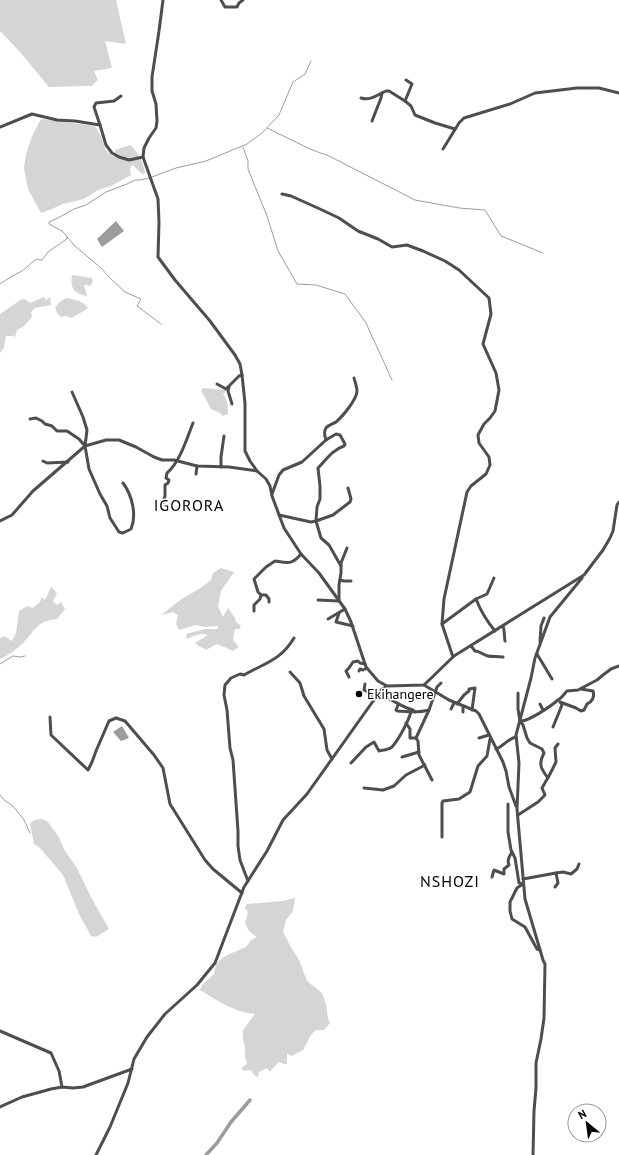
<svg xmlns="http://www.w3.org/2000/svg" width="619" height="1155" viewBox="0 0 619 1155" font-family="'PT Sans',sans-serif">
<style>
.green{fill:#d5d5d5}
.water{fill:#9c9c9c}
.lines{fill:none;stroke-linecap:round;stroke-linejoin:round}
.stream{stroke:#9c9c9c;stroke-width:1}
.canal{stroke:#9c9c9c;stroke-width:3.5}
.minor{stroke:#4e4e4e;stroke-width:3}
.poi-dot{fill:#000;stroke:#fff;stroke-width:1.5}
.labels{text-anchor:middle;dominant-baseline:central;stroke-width:3;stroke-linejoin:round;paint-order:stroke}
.poi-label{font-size:14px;fill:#000;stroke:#fff;text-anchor:start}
.quarter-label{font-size:16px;letter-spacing:1px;fill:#000;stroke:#fff}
</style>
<rect width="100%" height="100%" fill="#fff"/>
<g class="green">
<polygon points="0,0 116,0 126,44 105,41 112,68 94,71 98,80 91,86 49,87 20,52 0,31"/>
<path d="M41 119 95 126 101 136 106 151 114 157 115 150 130 145C139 153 143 162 145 173L142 174 133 165 130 168 131 175 111 186 98 190 84 199 63 204 52 209 41 213 28 189 24 168 26 154 33 134Z"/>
<path d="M72 275 92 278 93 282 90 286 86 285H84L87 296C74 293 70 289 72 275Z"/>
<polygon points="44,297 46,300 50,297 51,305 35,308 31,312 32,317 23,327 17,330 15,337 13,336 6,336 4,347 0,353 0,314 22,299 26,300 30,303"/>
<path d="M66 298C74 299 85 302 88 308 83 312 77 314 72 318L65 316 61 317 57 313 55 307 61 301Z"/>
<path d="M203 388 225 390 226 391 223 394C228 401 228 406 228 414L223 416 220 413 211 409 201 390Z"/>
<path d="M221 568 234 572 221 591 218 606 223 617 228 608 235 618 236 622 241 626 239 629H235L233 640 239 647 233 651 217 644 206 650 196 644 195 643 208 635C202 632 193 636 187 639L186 634 205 629H218V626L204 627 196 625 179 630 176 624 178 615 173 612 161 615 183 598 199 589 211 580 213 573Z"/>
<path d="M51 587 57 593 53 601 57 605 61 602 65 609 57 619C37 621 36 629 24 642 17 649 9 655 0 659V638L4 636 12 641 16 633 19 611 27 606 33 608 40 602 42 597 45 600Z"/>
<polygon points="42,819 48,822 58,836 65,851 77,868 92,899 109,929 96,937 91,936 79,914 63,875 40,848 34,844 30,823 35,820"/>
<path d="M295 898 293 911 286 920 283 932 291 947 299 960 307 981 322 993 326 1004 328 1019 330 1023 324 1030H316L311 1035 303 1050 292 1056 287 1054V1064H284L279 1062 273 1068 270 1072 267 1068 259 1072 258 1077 255 1076 251 1070 244 1071 241 1068 247 1064 245 1056V1046L243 1040V1030L255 1014C251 1013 246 1013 243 1012 227 1007 214 999 200 990L202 985 214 974 216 965 220 960 227 955 246 947 251 940 257 937 249 931 245 923 248 912 245 908 247 904 282 901Z"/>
</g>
<g class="water">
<polygon points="116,221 124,231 102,247 97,239"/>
<polygon points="122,726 129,738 121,741 113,732"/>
</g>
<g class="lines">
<g class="stream">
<polyline points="267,128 310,149 329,156 415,200 459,208 485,210 501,236 543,253"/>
<polyline points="243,147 248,161 248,169 267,216 278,251 297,284 316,285 345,294 366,323 392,380"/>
<polyline points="152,177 176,168 206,161 247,144 262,133 279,115 293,82 305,74 311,61"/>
<polyline points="67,237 75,246 101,268 109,277 125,292 141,299 137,306 161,324"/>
<path d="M0 284C7 279 14 275 22 271 28 267 31 262 37 259L39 260H42L49 251 67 239V236L62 231 49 224V222L58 218 74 209 86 205 106 192 127 184 135 180H140L149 178"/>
<polyline points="0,664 13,656 21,657 25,656"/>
<polyline points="0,795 4,800 13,806 24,820 30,833"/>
</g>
<polyline class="canal" points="206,1155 217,1143 231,1122 250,1100"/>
<g class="minor">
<polyline points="163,0 159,31 152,77 152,91 156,104 157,121 156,128 149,138 144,148 143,157 158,199 159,222 158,257 175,280 210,321 235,355 240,364 242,375 245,403 245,451 250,461 257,471 266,479 270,486 272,496 284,528 301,554 319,573 345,609 351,622 366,667 378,681 387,686"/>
<polyline points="221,0 225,7 237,7 239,3 243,0"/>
<path d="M361 98C370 101 377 95 386 91H389L405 101 411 106 415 115 435 123 455 129"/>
<polyline points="405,101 412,84 406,80"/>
<polyline points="372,121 381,98 382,93"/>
<polyline points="100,125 94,107 96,103 114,101 121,96"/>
<polyline points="0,127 32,114 57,120 75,121 100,125 106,145 112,153 119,157 129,160 143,157"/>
<polyline points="443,149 459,123 464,118 510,104 535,93 577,88 599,88 619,93"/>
<polyline points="282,194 291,196 320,209 339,218 358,231 378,239 392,247 407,245 423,251 445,261 459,270 489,298 491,314 483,344 496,373 499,390 495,411 490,418 484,424 478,435 479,443 489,457 490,465 486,474 471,486 467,492 444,599 442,624 453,657"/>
<polyline points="217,384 226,389 239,376 242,375"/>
<polyline points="229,387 228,391 232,404"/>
<polyline points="72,392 83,417 87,430 85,446"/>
<path d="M30 419 36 418 42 421 45 424 52 426 57 431H67L79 439 85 446 89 469 100 494 107 506 110 518 119 532 123 533 131 529C137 515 132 495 123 483"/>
<polyline points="43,461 47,463 68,462"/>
<polyline points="221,467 221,457 224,436"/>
<polyline points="196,474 197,466"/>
<path d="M272 494 279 475 283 470 302 462 326 440C325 436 323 433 326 428 328 425 333 424 336 422 343 416 357 399 357 391 357 387 355 382 354 378"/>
<path d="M163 503 165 496V485L168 483 169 480 166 478 167 473C180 462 187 438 193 423"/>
<path d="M279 515 311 522 316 521 317 507 320 499V486L318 468C326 460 332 450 344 446L345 444 340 435 336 434 326 440"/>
<polyline points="0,521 12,515 33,491 85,446 106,440 119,440 136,447 154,457 162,460 174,460 197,466 229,467 257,471"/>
<polyline points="341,566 329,545 321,538 316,521 333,515 350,502 351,499 348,488"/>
<polyline points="340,580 344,581 351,581"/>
<polyline points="261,595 266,595 269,599 269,602"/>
<path d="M476 599C481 612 486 620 495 631"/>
<polyline points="318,600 339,601 339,585 341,573 341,563 347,548"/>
<path d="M254 611V605L260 599 261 595 258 592 254 579 266 567 275 561C288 563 292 565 301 554"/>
<polyline points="339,613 336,622 353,626"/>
<polyline points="328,619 345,609"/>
<polyline points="442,624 476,599 487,594 494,578"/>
<path d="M503 626C505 631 504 636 505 641"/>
<polyline points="540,642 541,626 544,618"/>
<path d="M471 646 475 651C480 651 483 655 488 656 493 657 498 656 503 657"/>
<polyline points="537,654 552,679"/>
<polyline points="359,671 360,669 363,670 367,668"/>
<polyline points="290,672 300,683 304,696 324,729 327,750 332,759"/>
<polyline points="349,677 346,671 349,668 353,662 358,661 360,663 365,664"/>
<polyline points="365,684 364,690 368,692 374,700"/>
<polyline points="424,685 449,700 476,711 479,714 503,762 506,771 509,787 516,806"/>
<path d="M518 693V709L520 721 523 725 527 738 530 743 542 749 544 753C538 764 541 769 548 778"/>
<path d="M378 694C390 697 400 707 413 710L415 712"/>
<path d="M560 702 576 708 581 711 584 710 587 704C592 702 595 697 593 691L581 689"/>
<polyline points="457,704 464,695 469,691 469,689 475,688 472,710"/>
<polyline points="540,704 543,710"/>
<path d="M398 705 396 710 397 711C408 712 419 713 429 710L437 687 441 683"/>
<polyline points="451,709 454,703"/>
<polyline points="429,710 416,738 418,741 419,755 432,780"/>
<polyline points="463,712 463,706"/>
<polyline points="50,717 51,735 88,770 92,762 96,751 109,721 116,718 125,721 154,755 163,768 170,804 205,860 213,869 242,893"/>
<path d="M520 721C528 722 551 706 558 700 562 698 564 694 567 691L578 690 597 680 603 675 611 669 619 666"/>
<polyline points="406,723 410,729 410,738 416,738"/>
<polyline points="553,727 562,705 561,703"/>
<polyline points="479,738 489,735"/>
<path d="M496 749C504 746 507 739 516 737"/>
<polyline points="402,757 419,752"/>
<path d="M351 763 366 747 374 742 379 751C383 750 388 750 392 747 399 739 408 722 411 712"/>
<polyline points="364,788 383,790 394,786 406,775 425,765"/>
<polyline points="508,804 508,832 511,850 515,858 519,883 523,884"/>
<polyline points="518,815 538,802 545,795 542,788 550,774 556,762 555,748 558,744"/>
<polyline points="442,837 442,803 443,801 459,799 470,792 478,766 487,756 490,739"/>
<polyline points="556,873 563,872 571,874 577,869 579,864"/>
<path d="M492 877 494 870 504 874V869L509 865C507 860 509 857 512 852"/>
<polyline points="523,879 556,873 558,883 555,887"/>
<path d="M248 881 240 860 238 846V831L233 760 230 748 227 710 224 695 225 685 231 678 240 674 244 675C265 663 281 660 294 638"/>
<polyline points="523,884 517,888 510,902 510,911 512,919 525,927 537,949 540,950"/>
<polyline points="0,1031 51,1053 59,1071 62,1087"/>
<polyline points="0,1107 22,1097 51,1089 62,1087 73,1088 83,1087 132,1069"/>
<polyline points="96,1155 110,1127 128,1083 134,1059 147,1037 165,1014 197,985 215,963 244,887 267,851 283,820 307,794 381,690 387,686 424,685 454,656 584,575 603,550 610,538 613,531 617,505 619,502"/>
<polyline points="533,1155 534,1111 536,1088 536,1063 541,1039 544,1018 545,964 543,960 525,899 517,809 519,763 516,735 531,678 535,658 550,617 582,578"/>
</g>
</g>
<circle class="poi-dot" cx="359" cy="694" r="4"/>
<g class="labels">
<g class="poi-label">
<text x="367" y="694">Ekihangere</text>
</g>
<g class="quarter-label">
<text x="189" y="505">IGORORA</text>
<text x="450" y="881">NSHOZI</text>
</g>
</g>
<g transform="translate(587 1123) rotate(331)"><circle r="19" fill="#ffffff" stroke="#999999"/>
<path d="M0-3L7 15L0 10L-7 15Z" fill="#000000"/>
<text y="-6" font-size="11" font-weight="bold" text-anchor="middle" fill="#000000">N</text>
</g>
</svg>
